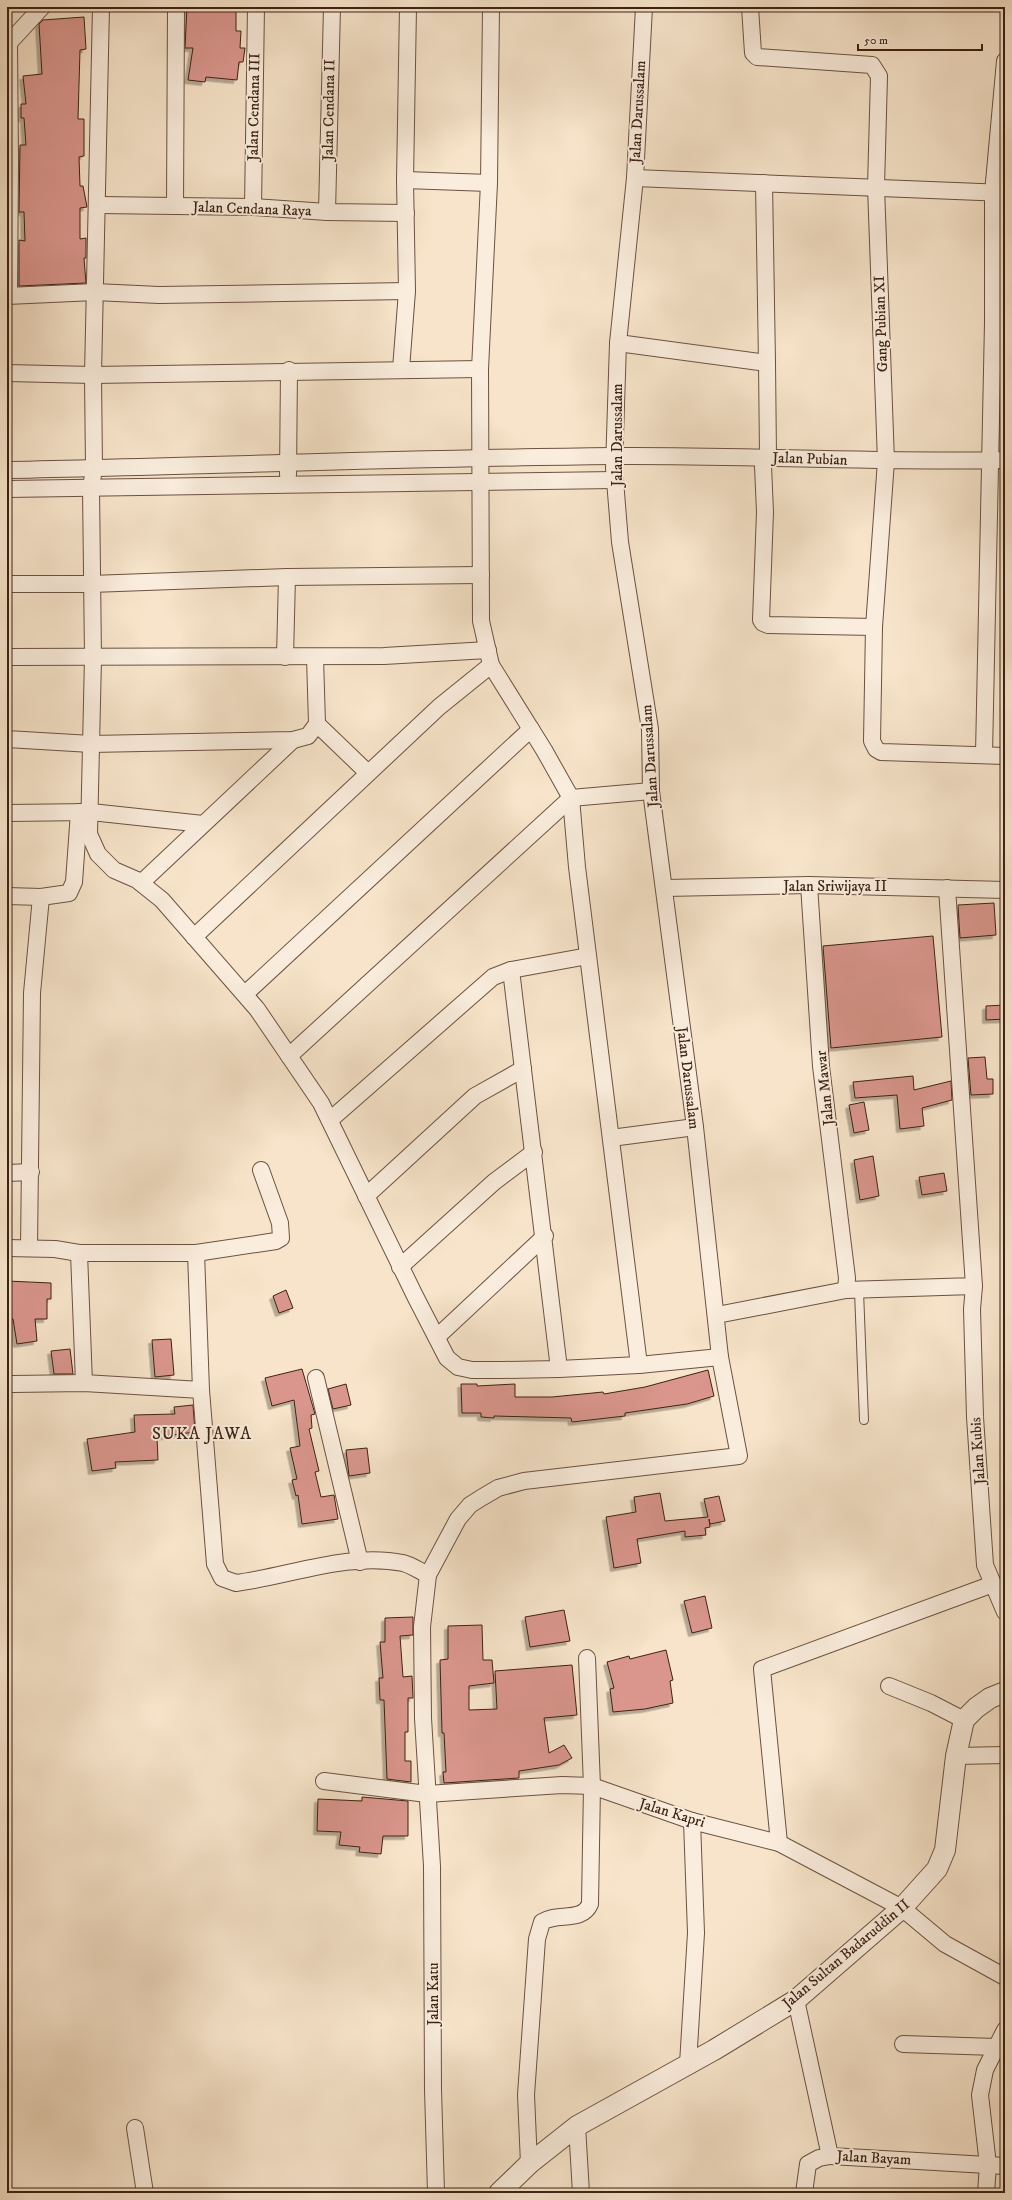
<svg xmlns="http://www.w3.org/2000/svg" width="1012" height="2200" viewBox="0 0 1012 2200" font-family="'IM FELL DW Pica',serif">
<style>
.building{fill:#da968d;stroke:#3c2213;filter:url(#shadow)}
.lines{fill:none;stroke-linecap:round;stroke-linejoin:round}
.service-casing{stroke:#6b5241;stroke-width:10}
.minor-casing{stroke:#6b5241;stroke-width:18}
.tertiary-casing{stroke:#6b5241;stroke-width:22}
.service{stroke:#faeddd;stroke-width:8}
.minor{stroke:#faeddd;stroke-width:16}
.tertiary{stroke:#faeddd;stroke-width:20}
.labels{text-anchor:middle;dominant-baseline:central;stroke-width:4;stroke-linejoin:round;paint-order:stroke}
.street-label{font-size:15px;fill:#3c2213;stroke:#faeddd}
.quarter-label{font-size:17px;letter-spacing:1px;fill:#3c2213;stroke:#faeddd}
</style>
<defs>
<filter id="shadow"><feDropShadow dx="-3.5" dy="3.5" stdDeviation="0" flood-color="#0004"/></filter>
</defs>
<rect width="100%" height="100%" fill="#f7e4ca"/>
<filter id="stains"><feTurbulence type="fractalNoise" baseFrequency=".005" numOctaves="4"/><feColorMatrix values="0 0 0 0 .2 0 0 0 0 .09 0 0 0 0 .02 0 0 0 .5 -.17"/></filter>
<radialGradient id="worn" r=".72"><stop offset=".6" stop-color="#630" stop-opacity="0"/><stop offset="1" stop-color="#630" stop-opacity=".3"/></radialGradient>
<g class="building">
<polygon points="187,7 236,7 236,31 241,31 240,48 245,48 243,62 239,62 237,80 206,77 205,82 188,80 193,48 185,48"/>
<polygon points="84,17 86,49 80,50 78,119 84,119 84,156 79,157 80,186 83,186 87,207 80,208 80,239 86,238 86,258 84,258 86,283 19,286 19,240 25,241 24,212 19,212 20,145 26,145 24,118 21,118 21,104 26,104 23,76 42,74 39,24 43,20"/>
<polygon points="994,903 996,935 960,938 958,905"/>
<polygon points="933,936 942,1037 831,1048 823,946"/>
<polygon points="1005,1005 1005,1019 986,1020 986,1006"/>
<polygon points="985,1057 987,1079 993,1079 993,1094 971,1095 968,1058"/>
<polygon points="913,1076 914,1090 951,1081 952,1100 922,1108 924,1126 900,1129 897,1095 855,1098 853,1082"/>
<polygon points="864,1102 869,1130 854,1133 849,1105"/>
<polygon points="873,1156 879,1196 860,1200 854,1160"/>
<polygon points="944,1173 947,1191 922,1195 919,1177"/>
<polygon points="7,1281 51,1283 51,1299 47,1299 47,1319 35,1319 37,1341 17,1344 13,1319 7,1319"/>
<polygon points="286,1290 293,1308 279,1313 273,1296"/>
<polygon points="171,1339 174,1375 155,1377 152,1340"/>
<polygon points="70,1349 73,1374 54,1374 51,1351"/>
<polygon points="302,1369 315,1414 311,1415 312,1428 309,1429 319,1471 315,1472 321,1497 334,1495 338,1519 302,1524 298,1495 296,1496 292,1480 297,1479 290,1448 300,1446 294,1400 272,1406 265,1378"/>
<polygon points="708,1370 714,1396 687,1404 625,1413 625,1416 572,1422 571,1418 494,1416 494,1418 481,1417 481,1413 462,1413 461,1384 477,1384 477,1386 515,1384 515,1397 552,1397 603,1392 604,1394 645,1387"/>
<polygon points="346,1384 351,1405 333,1409 328,1389"/>
<polygon points="193,1405 195,1432 157,1437 158,1460 115,1462 116,1468 92,1471 87,1439 135,1432 134,1415 175,1414 174,1407"/>
<polygon points="367,1448 370,1473 349,1476 346,1450"/>
<polygon points="660,1493 665,1521 708,1517 704,1499 719,1496 725,1521 710,1524 709,1519 710,1527 705,1528 706,1535 685,1537 685,1531 637,1539 641,1563 614,1568 606,1517 636,1512 634,1497"/>
<polygon points="705,1596 712,1628 692,1633 684,1601"/>
<polygon points="564,1610 570,1641 530,1647 525,1617"/>
<polygon points="413,1617 413,1635 400,1636 403,1677 412,1676 413,1698 408,1698 408,1732 405,1732 405,1761 411,1761 411,1782 387,1779 384,1700 380,1700 379,1678 383,1678 380,1642 385,1642 385,1618"/>
<polygon points="482,1625 483,1660 492,1660 494,1683 469,1686 469,1710 497,1709 495,1671 572,1665 577,1715 544,1718 549,1753 564,1745 572,1758 559,1765 519,1771 519,1778 444,1783 443,1772 446,1772 444,1733 442,1733 440,1660 448,1659 448,1626"/>
<polygon points="666,1650 673,1680 670,1681 673,1703 645,1709 613,1712 610,1689 614,1688 607,1662 629,1656 630,1659"/>
<polygon points="362,1797 408,1801 408,1836 383,1836 381,1854 359,1852 360,1847 339,1845 341,1832 317,1831 318,1799 362,1801"/>
</g>
<g class="lines">
<g class="service-casing">
<polyline id="service" points="859,1291 864,1420"/>
</g>
<g class="minor-casing">
<g id="minor">
<polyline points="101,7 93,375 94,468 91,488 93,658 89,834 98,854 114,870 137,880 162,900 257,1009 321,1103 415,1296 447,1358 458,1367 472,1370 502,1370 559,1369 639,1365 720,1357"/>
<polyline points="491,7 489,183 480,369 481,621 491,665 544,750 571,798 651,791"/>
<polyline points="750,7 753,53 757,57 872,65 879,76 876,187 886,461 874,627 872,741 876,749 881,752 1005,756"/>
<polyline points="7,45 42,7"/>
<polyline points="635,178 1005,193"/>
<polyline points="405,180 489,183"/>
<polyline points="764,183 767,363"/>
<polyline points="98,205 253,207 327,212 406,213"/>
<polyline points="175,206 176,7"/>
<polyline points="253,207 256,7"/>
<polyline points="327,212 332,7"/>
<polyline points="7,296 95,292 159,295 407,291"/>
<polyline points="9,296 10,162 9,43"/>
<polyline points="618,343 767,363 768,457 763,466 765,512 761,620 763,623 768,625 874,627"/>
<polyline points="401,369 407,291 405,180 408,7"/>
<polyline points="7,373 93,375 480,369"/>
<path d="M7 470C209 466 412 458 614 456 744 455 875 463 1005 460"/>
<polyline points="288,475 289,370"/>
<polyline points="7,489 615,480"/>
<polyline points="7,584 91,584 287,577 481,575"/>
<polyline points="7,657 384,656 488,650"/>
<polyline points="285,657 287,577"/>
<polyline points="317,724 368,773"/>
<polyline points="7,739 91,744 293,740 308,736 317,724 315,657"/>
<polyline points="984,754 993,323 993,193 1005,61"/>
<polyline points="571,798 577,867 639,1365"/>
<polyline points="7,813 91,812 203,824"/>
<polyline points="141,883 293,740"/>
<polyline points="809,885 821,1066 847,1278 846,1290"/>
<polyline points="665,888 809,885 1005,890"/>
<polyline points="7,896 41,897 69,893 74,882 79,812"/>
<polyline points="194,937 439,707 491,665"/>
<polyline points="245,994 531,729"/>
<polyline points="289,1056 571,798"/>
<polyline points="330,1120 493,977 511,970"/>
<polyline points="611,1138 695,1127"/>
<path d="M261 1170 280 1223 281 1238 276 1241 196 1253 201 1390 215 1564 222 1578 236 1583C290 1576 348 1552 403 1563 411 1565 420 1571 428 1575"/>
<polyline points="7,1173 31,1172"/>
<polyline points="366,1196 475,1096 523,1069"/>
<polyline points="7,1248 55,1249 79,1253"/>
<polyline points="29,1248 32,993 41,897"/>
<polyline points="400,1267 494,1182 534,1152"/>
<polyline points="974,1286 972,1309 975,1417 985,1565 1005,1612"/>
<polyline points="717,1315 846,1290 974,1286 947,888"/>
<polyline points="437,1337 545,1236"/>
<polyline points="559,1369 511,970 588,956"/>
<polyline points="316,1378 360,1562"/>
<polyline points="84,1383 79,1253 196,1253"/>
<polyline points="13,1384 84,1383 201,1390"/>
<polyline points="889,1686 931,1703 964,1720"/>
<polyline points="956,1756 1005,1755"/>
<polyline points="324,1781 427,1794 562,1785 592,1786 692,1821 779,1843 902,1908 945,1944 1005,1977"/>
<polyline points="779,1843 762,1669 993,1584"/>
<polyline points="796,2000 830,2156 1005,2166"/>
<polyline points="903,2044 996,2047"/>
<polyline points="688,2064 696,1933 692,1821"/>
<polyline points="577,2126 581,2193"/>
<polyline points="135,2128 145,2193"/>
<path d="M529 2164 526 2095 537 1939 542 1922C557 1912 582 1923 590 1904L592 1786 587 1658"/>
<polyline points="436,2193 433,2089 432,1866 423,1718 422,1627 428,1575 458,1519 470,1505 481,1498 498,1488 524,1481 739,1456 720,1357 695,1127 651,791 650,729 620,542 614,468 618,343 635,178 644,7"/>
<polyline points="804,2193 808,2164 819,2158 830,2156"/>
<polyline points="986,2193 988,2165 980,2095 985,2070 1005,2030"/>
</g>
</g>
<g class="tertiary-casing">
<polyline id="tertiary" points="499,2193 529,2164 577,2126 714,2050 796,2000 902,1908 937,1869 945,1850 956,1756 964,1720 976,1708 990,1698 1005,1692"/>
</g>
<use href="#service" class="service"/>
<use href="#minor" class="minor"/>
<use href="#tertiary" class="tertiary"/>
</g>
<g class="labels">
<g class="street-label">
<text transform="translate(254 107) rotate(-89)">Jalan Cendana III</text>
<text transform="translate(329 110) rotate(-89)">Jalan Cendana II</text>
<text transform="translate(638 112) rotate(-87)">Jalan Darussalam</text>
<text transform="translate(252 209) rotate(2)">Jalan Cendana Raya</text>
<text transform="translate(881 324) rotate(-92)">Gang Pubian XI</text>
<text transform="translate(617 435) rotate(-90)">Jalan Darussalam</text>
<text transform="translate(810 459) rotate(2)">Jalan Pubian</text>
<text transform="translate(650 756) rotate(-94)">Jalan Darussalam</text>
<text x="835" y="886">Jalan Sriwijaya II</text>
<text transform="translate(688 1078) rotate(83)">Jalan Darussalam</text>
<text transform="translate(825 1088) rotate(-96)">Jalan Mawar</text>
<text transform="translate(978 1451) rotate(-94)">Jalan Kubis</text>
<text transform="translate(672 1813) rotate(17)">Jalan Kapri</text>
<text transform="translate(846 1954) rotate(-40)">Jalan Sultan Badaruddin II</text>
<text transform="translate(433 1994) rotate(-90)">Jalan Katu</text>
<text transform="translate(874 2158) rotate(3)">Jalan Bayam</text>
</g>
<g class="quarter-label">
<text x="202" y="1434">SUKA JAWA</text>
</g>
</g>
<rect width="1012" height="2200" fill="none" stroke="#f7e4ca" stroke-width="24"/>
<rect x="8" y="8" width="996" height="2184" fill="none" stroke="#3c2213" stroke-width="2"/>
<rect x="12" y="12" width="988" height="2176" fill="none" stroke="#3c2213"/>
<path d="M858 44v6h124v-6" fill="none" stroke="#3c2213" stroke-width="2"/>
<text x="864" y="44" font-size="12" fill="#3c2213" stroke="#faeddd" stroke-width="3" paint-order="stroke">50 m</text>
<rect width="100%" height="100%" filter="url(#stains)"/>
<rect width="100%" height="100%" fill="url(#worn)"/>
</svg>
